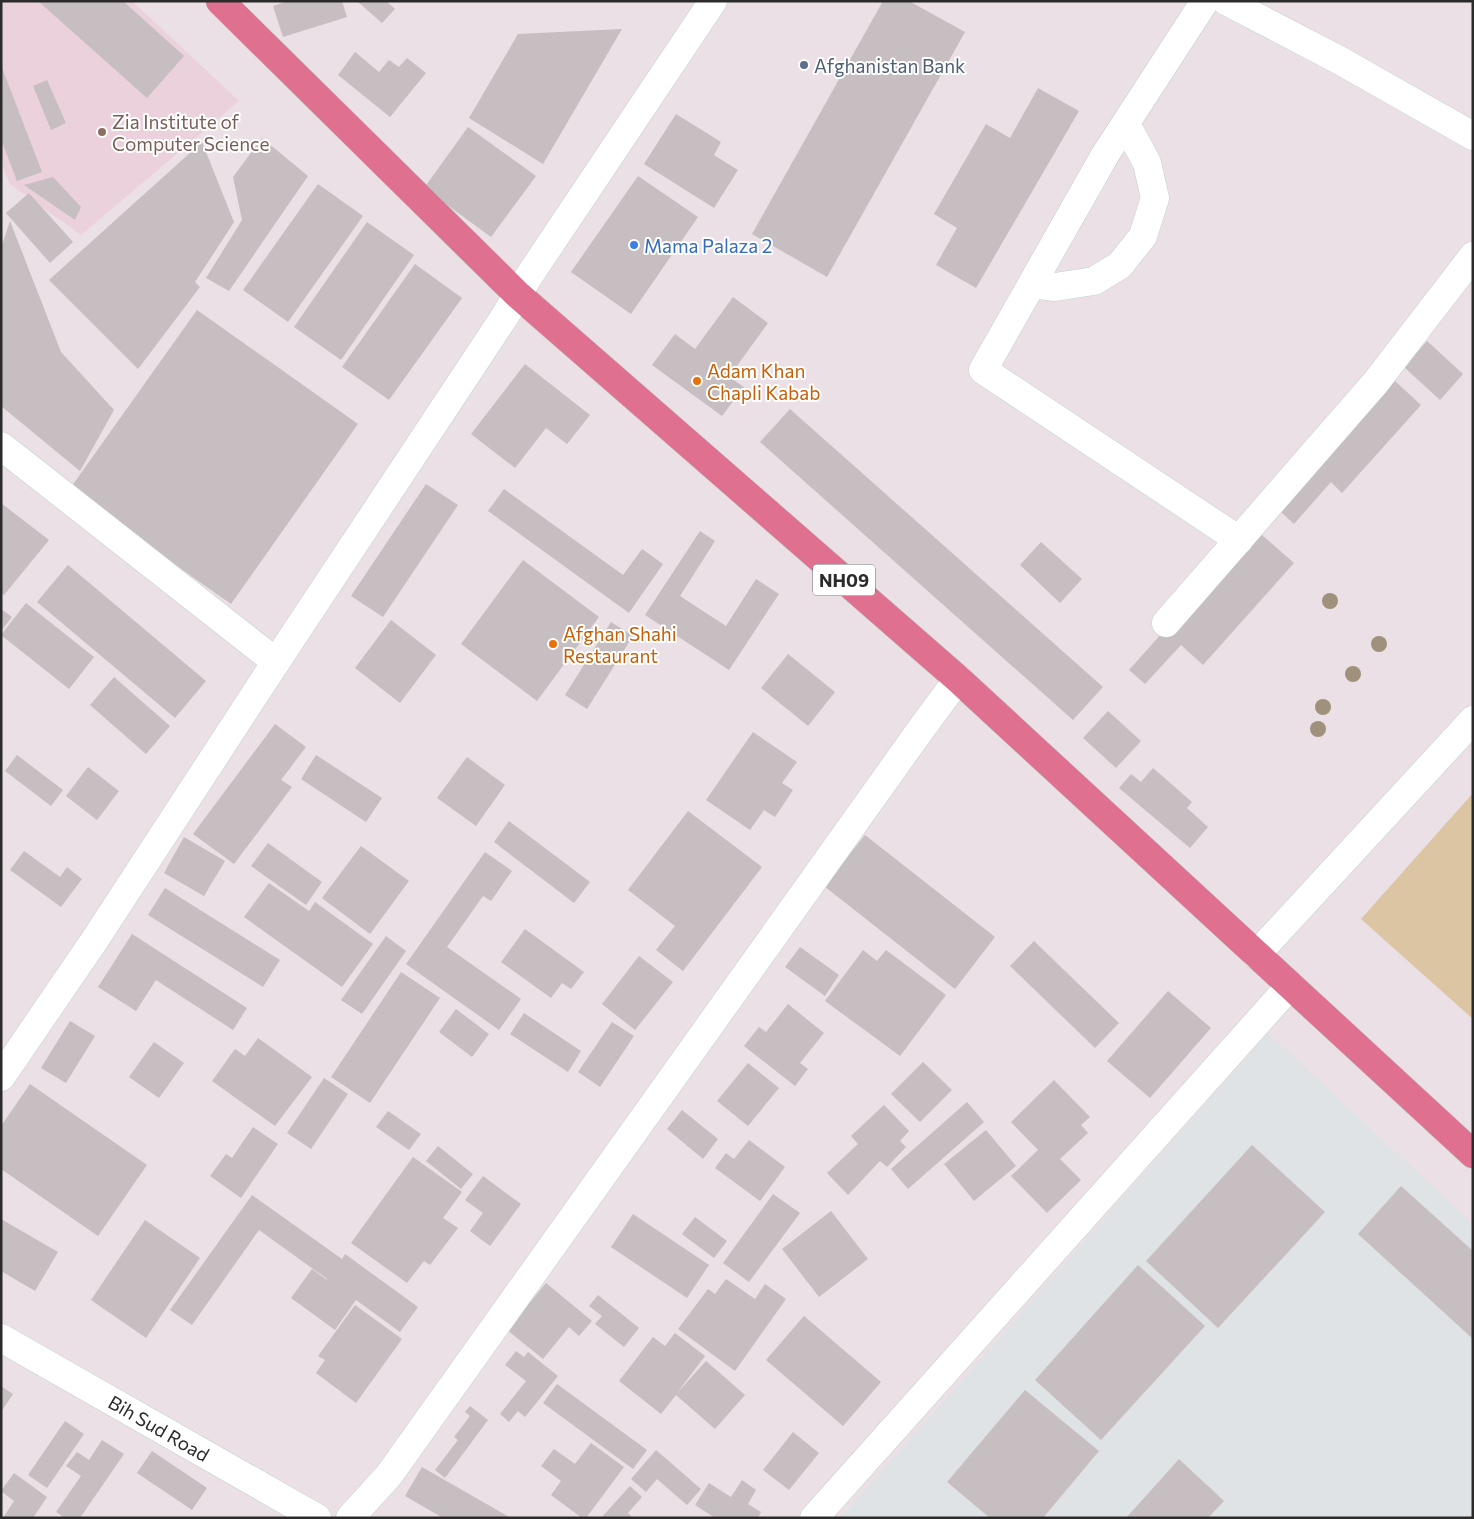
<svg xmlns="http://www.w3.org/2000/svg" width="1474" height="1519" viewBox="0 0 1474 1519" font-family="Commissioner,sans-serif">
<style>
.industrial{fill:#dfe3e5}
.education{fill:#ebd1db}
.green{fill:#dbc5a3}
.building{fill:#c7bec1}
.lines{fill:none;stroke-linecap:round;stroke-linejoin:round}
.minor-casing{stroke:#c4d0cd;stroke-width:29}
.secondary-casing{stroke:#c4d0cd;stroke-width:29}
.primary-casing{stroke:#bfbfbf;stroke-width:29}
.minor{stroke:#fff;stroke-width:28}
.secondary{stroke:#fff;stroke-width:28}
.primary{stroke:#e0708f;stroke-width:28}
.tree{fill:#9f917b}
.service-dot{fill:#5c6f8a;stroke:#fff;stroke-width:2}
.education-dot{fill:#8d6e63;stroke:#fff;stroke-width:2}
.shop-dot{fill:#3f7fe0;stroke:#fff;stroke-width:2}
.food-dot{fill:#e8710a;stroke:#fff;stroke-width:2}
.labels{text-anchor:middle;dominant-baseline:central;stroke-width:4;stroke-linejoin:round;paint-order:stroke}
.shield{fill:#fff;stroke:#6b6b6b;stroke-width:1}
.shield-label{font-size:18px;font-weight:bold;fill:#2b2b2b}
.service-label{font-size:19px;fill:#4e5e75;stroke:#fff;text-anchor:start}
.education-label{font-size:19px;fill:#785e54;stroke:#fff;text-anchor:start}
.shop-label{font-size:19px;fill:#366cbe;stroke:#fff;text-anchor:start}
.food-label{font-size:19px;fill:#c56008;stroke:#fff;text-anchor:start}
.street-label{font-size:19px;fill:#2b2b2b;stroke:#fff}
</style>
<rect width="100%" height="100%" fill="#ebe0e5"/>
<polygon class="industrial" points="1268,1033 1473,1224 1473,1518 840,1518"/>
<polygon class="education" points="1,1 132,1 239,101 81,235 10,184 1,163"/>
<polygon class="green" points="1473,793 1473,1019 1361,919"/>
<g class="building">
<polygon points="38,1 123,1 184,56 147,98"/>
<polygon points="288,1 342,1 347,17 283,37 273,6"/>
<polygon points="357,1 386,1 395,9 382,23"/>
<polygon points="883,1 909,1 965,32 827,277 752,234"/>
<polygon points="622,29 543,164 469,118 518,34"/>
<polygon points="355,52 379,72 389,60 399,67 407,58 426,73 390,117 338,75"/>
<polygon points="1,65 42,172 17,181 1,139"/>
<polygon points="47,80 66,123 51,130 33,86"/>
<polygon points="1038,88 1079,111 976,288 936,265 957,228 934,214 986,124 1010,138"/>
<polygon points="676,114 721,142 714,155 738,170 714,208 644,164"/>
<polygon points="468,127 536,176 491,237 424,188"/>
<polygon points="262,138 308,176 229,291 206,278 242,220 233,177"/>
<polygon points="202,142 234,222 195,282 200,287 138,369 49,280"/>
<polygon points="638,176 698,217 631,314 571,272"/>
<polygon points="53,177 81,207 75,220 24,185"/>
<polygon points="318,184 363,216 288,322 243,290"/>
<polygon points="29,193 73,242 50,263 6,213"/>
<polygon points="10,221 61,352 114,410 80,471 1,406 1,248"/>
<polygon points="367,222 414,255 341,360 294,327"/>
<polygon points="415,264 462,298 389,400 342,367"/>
<polygon points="733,297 768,323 729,377 744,387 722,416 652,365 675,334 695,349"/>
<polygon points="197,310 358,424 231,604 69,490"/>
<polygon points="1427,341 1463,374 1440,400 1404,367"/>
<polygon points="525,364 590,415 567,444 546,428 515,468 471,434"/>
<polygon points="1395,381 1421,405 1342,493 1331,482 1294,524 1279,510"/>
<polygon points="790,409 1103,687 1073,720 760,442"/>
<polygon points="426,484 458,505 383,617 351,596"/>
<polygon points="504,489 623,575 642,549 663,564 629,613 488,511"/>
<polygon points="1,503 49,540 4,595 1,593"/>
<polygon points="1255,529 1294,563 1203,665 1181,645 1145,684 1129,670"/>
<polygon points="700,531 715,541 680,596 726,626 756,579 779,594 729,670 645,615"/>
<polygon points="1041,542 1082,579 1060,603 1020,565"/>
<polygon points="523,560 599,617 537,701 461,644"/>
<polygon points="68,565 206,681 175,718 37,602"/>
<polygon points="26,603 94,657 69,689 1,635"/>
<polygon points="1,609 12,617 1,631"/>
<polygon points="391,620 436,655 400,703 355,668"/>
<polygon points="611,622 633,636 587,709 565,695"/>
<polygon points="788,654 835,692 808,726 761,688"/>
<polygon points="114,677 170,726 146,754 90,705"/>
<polygon points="1108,711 1141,741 1116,768 1083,738"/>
<polygon points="275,724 306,747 281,780 292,787 234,864 193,834"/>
<polygon points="753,732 797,762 782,783 793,790 775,817 764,810 750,830 706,800"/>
<polygon points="17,755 63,790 51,806 5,771"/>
<polygon points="316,755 382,798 366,822 301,779"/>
<polygon points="467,757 505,785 476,826 437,798"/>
<polygon points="88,767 119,791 97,820 66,796"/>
<polygon points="1153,768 1192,802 1187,808 1208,827 1190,848 1119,788 1131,774 1141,782"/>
<polygon points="688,811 762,867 683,971 656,950 675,926 628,890"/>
<polygon points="509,821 590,882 574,903 494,842"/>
<polygon points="865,835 995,937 955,989 824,886"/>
<polygon points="184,837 225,861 204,896 164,873"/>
<polygon points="268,843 322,882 306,905 251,866"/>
<polygon points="361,846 409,881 370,934 322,898"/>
<polygon points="24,851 60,877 67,867 82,879 61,907 10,870"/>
<polygon points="485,852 512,871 491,901 483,896 447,947 521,999 499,1030 406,964"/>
<polygon points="269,883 309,911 315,902 373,944 342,987 244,917"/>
<polygon points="165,888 280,960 263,987 148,915"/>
<polygon points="525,929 584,972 571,989 562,983 551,998 501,962"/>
<polygon points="132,934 247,1008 233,1030 156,980 136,1011 98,987"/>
<polygon points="386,936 406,951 362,1014 341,1000"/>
<polygon points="1034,941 1119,1023 1095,1048 1010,966"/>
<polygon points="800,947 839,975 825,996 785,967"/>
<polygon points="863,950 877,961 886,950 946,995 900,1056 825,1001"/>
<polygon points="639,956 673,982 635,1030 602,1004"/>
<polygon points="401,972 440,998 370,1103 331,1077"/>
<polygon points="1168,991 1211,1028 1150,1098 1107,1061"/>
<polygon points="788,1004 824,1033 800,1063 808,1069 795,1086 744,1046 759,1027 766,1032"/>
<polygon points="456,1009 489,1034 472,1057 439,1032"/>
<polygon points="524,1013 581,1051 568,1072 510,1034"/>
<polygon points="70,1021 95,1036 66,1083 41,1068"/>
<polygon points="612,1022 634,1036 600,1087 578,1072"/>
<polygon points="258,1038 312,1077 275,1126 212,1081 235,1049 245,1056"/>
<polygon points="154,1042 184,1063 159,1098 129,1077"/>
<polygon points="923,1062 952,1090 920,1122 891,1094"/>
<polygon points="748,1063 779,1088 748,1126 717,1101"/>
<polygon points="324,1078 348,1094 311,1149 287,1133"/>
<polygon points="1054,1080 1090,1117 1081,1125 1088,1133 1060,1159 1081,1180 1047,1213 1011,1176 1038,1150 1011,1122"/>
<polygon points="30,1084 147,1165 98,1236 1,1169 1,1126"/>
<polygon points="967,1102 984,1122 908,1189 891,1169"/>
<polygon points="884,1105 909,1131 900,1141 906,1147 887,1167 880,1161 848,1195 827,1173 858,1144 851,1136"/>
<polygon points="682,1110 718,1139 703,1159 667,1129"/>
<polygon points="388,1111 421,1134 409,1150 376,1127"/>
<polygon points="253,1127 278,1144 241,1198 210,1176 226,1154 232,1158"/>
<polygon points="986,1130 1016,1166 974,1201 944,1164"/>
<polygon points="749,1140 785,1167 760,1201 715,1168 726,1153 734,1159"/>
<polygon points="1252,1145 1325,1212 1218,1328 1146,1261"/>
<polygon points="438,1146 473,1174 461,1189 426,1161"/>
<polygon points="413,1157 462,1192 443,1218 458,1228 430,1265 424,1261 407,1283 351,1243"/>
<polygon points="483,1176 521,1204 490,1246 470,1231 483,1213 465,1200"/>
<polygon points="1401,1186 1473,1251 1473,1339 1358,1234"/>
<polygon points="773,1194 800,1213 749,1282 723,1263"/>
<polygon points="252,1195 342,1259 345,1254 418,1307 400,1332 356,1300 335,1330 291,1298 312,1269 327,1280 327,1279 259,1230 192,1325 170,1310"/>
<polygon points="831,1211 868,1259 819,1297 782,1249"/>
<polygon points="633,1214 709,1265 687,1298 611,1247"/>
<polygon points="695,1217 727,1241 714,1258 682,1234"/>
<polygon points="1,1219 58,1252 35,1291 1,1271"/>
<polygon points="145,1220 200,1258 146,1338 91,1300"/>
<polygon points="1138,1265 1205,1326 1101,1440 1035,1380"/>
<polygon points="726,1279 755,1299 765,1284 786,1299 735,1371 678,1329 708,1289 715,1294"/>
<polygon points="546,1283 592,1321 579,1336 569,1327 543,1359 507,1330"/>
<polygon points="598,1295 639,1328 624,1347 595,1324 602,1316 589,1306"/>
<polygon points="355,1305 402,1339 356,1403 316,1373 325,1360 318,1356"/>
<polygon points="804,1316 881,1382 843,1426 766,1360"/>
<polygon points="675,1333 705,1356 677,1393 706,1361 745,1395 715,1429 676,1395 661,1414 619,1381 653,1337 665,1346"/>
<polygon points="516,1351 524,1357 528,1352 558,1376 525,1417 518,1411 509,1422 500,1414 526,1381 505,1365"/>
<polygon points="557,1384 647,1450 633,1469 543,1403"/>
<polygon points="1,1386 13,1394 1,1412"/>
<polygon points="1025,1390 1099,1451 1043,1518 990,1518 947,1482"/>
<polygon points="470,1406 488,1420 445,1478 435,1470 458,1440 454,1437 470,1416 465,1412"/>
<polygon points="65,1421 84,1434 47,1488 28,1475"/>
<polygon points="793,1432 819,1453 789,1490 763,1470"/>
<polygon points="102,1440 124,1454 80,1518 65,1518 56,1512 81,1476 66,1466 77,1452 89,1460"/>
<polygon points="591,1443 624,1467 586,1518 582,1518 551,1495 561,1481 541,1466 554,1449 575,1464"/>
<polygon points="656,1450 701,1489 687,1505 657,1479 646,1492 631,1479"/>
<polygon points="152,1451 207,1488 192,1510 137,1473"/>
<polygon points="1179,1459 1224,1501 1208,1518 1126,1518"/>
<polygon points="422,1467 511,1518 443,1518 405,1496"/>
<polygon points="14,1473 47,1497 33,1518 3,1518 14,1501 1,1491"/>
<polygon points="742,1480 756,1490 748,1504 761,1512 758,1518 715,1518 695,1505 709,1483 731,1497"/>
<polygon points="630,1486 642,1497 628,1513 633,1518 601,1518"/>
</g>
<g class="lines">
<g class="minor-casing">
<g id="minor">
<polyline points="1205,1 1105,155 983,370 1239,540"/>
<polyline points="1226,1 1339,60 1473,136"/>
<polyline points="1032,284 1055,287 1094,281 1120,265 1143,236 1155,198 1147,163 1126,124"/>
<polyline points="1,446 276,662"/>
<polyline points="1166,623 1376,382 1473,256"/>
<polyline points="1256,955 1473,720"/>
<polyline points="350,1518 389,1475 924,725 958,679"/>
<polyline points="814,1518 1290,986"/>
</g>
</g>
<g class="secondary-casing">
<g id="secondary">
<polyline points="1,1077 94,941 276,662 505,316 527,279 713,1"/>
<polyline points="1,1338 317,1518"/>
</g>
</g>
<g class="primary-casing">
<polyline id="primary" points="220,1 517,294 958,679 1473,1154"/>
</g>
<use href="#minor" class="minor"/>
<use href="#secondary" class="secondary"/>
<use href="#primary" class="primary"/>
</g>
<g class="tree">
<circle cx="1330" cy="601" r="8"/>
<circle cx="1379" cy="644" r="8"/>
<circle cx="1353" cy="674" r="8"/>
<circle cx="1323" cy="707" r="8"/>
<circle cx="1318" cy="729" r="8"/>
</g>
<circle class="service-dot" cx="804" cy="65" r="5"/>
<circle class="education-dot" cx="102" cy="132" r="5"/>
<circle class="shop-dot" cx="634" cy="245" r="5"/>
<g class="food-dot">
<circle cx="697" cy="381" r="5"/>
<circle cx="553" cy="644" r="5"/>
</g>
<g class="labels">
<rect class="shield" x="813" y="564.5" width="62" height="31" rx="4"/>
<g class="shield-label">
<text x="844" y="580">NH09</text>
</g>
<g class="service-label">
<text x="814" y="65">Afghanistan Bank</text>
</g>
<g class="education-label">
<text x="112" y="121">Zia Institute of<tspan x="112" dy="22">Computer Science</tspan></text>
</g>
<g class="shop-label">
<text x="644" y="245">Mama Palaza 2</text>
</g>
<g class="food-label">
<text x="707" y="370">Adam Khan<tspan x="707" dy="22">Chapli Kabab</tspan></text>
<text x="563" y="633">Afghan Shahi<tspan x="563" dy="22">Restaurant</tspan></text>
</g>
<g class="street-label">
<text transform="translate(159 1428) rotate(30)">Bih Sud Road</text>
</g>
</g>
<rect width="1474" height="1519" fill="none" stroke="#2b2b2b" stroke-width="5"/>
</svg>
